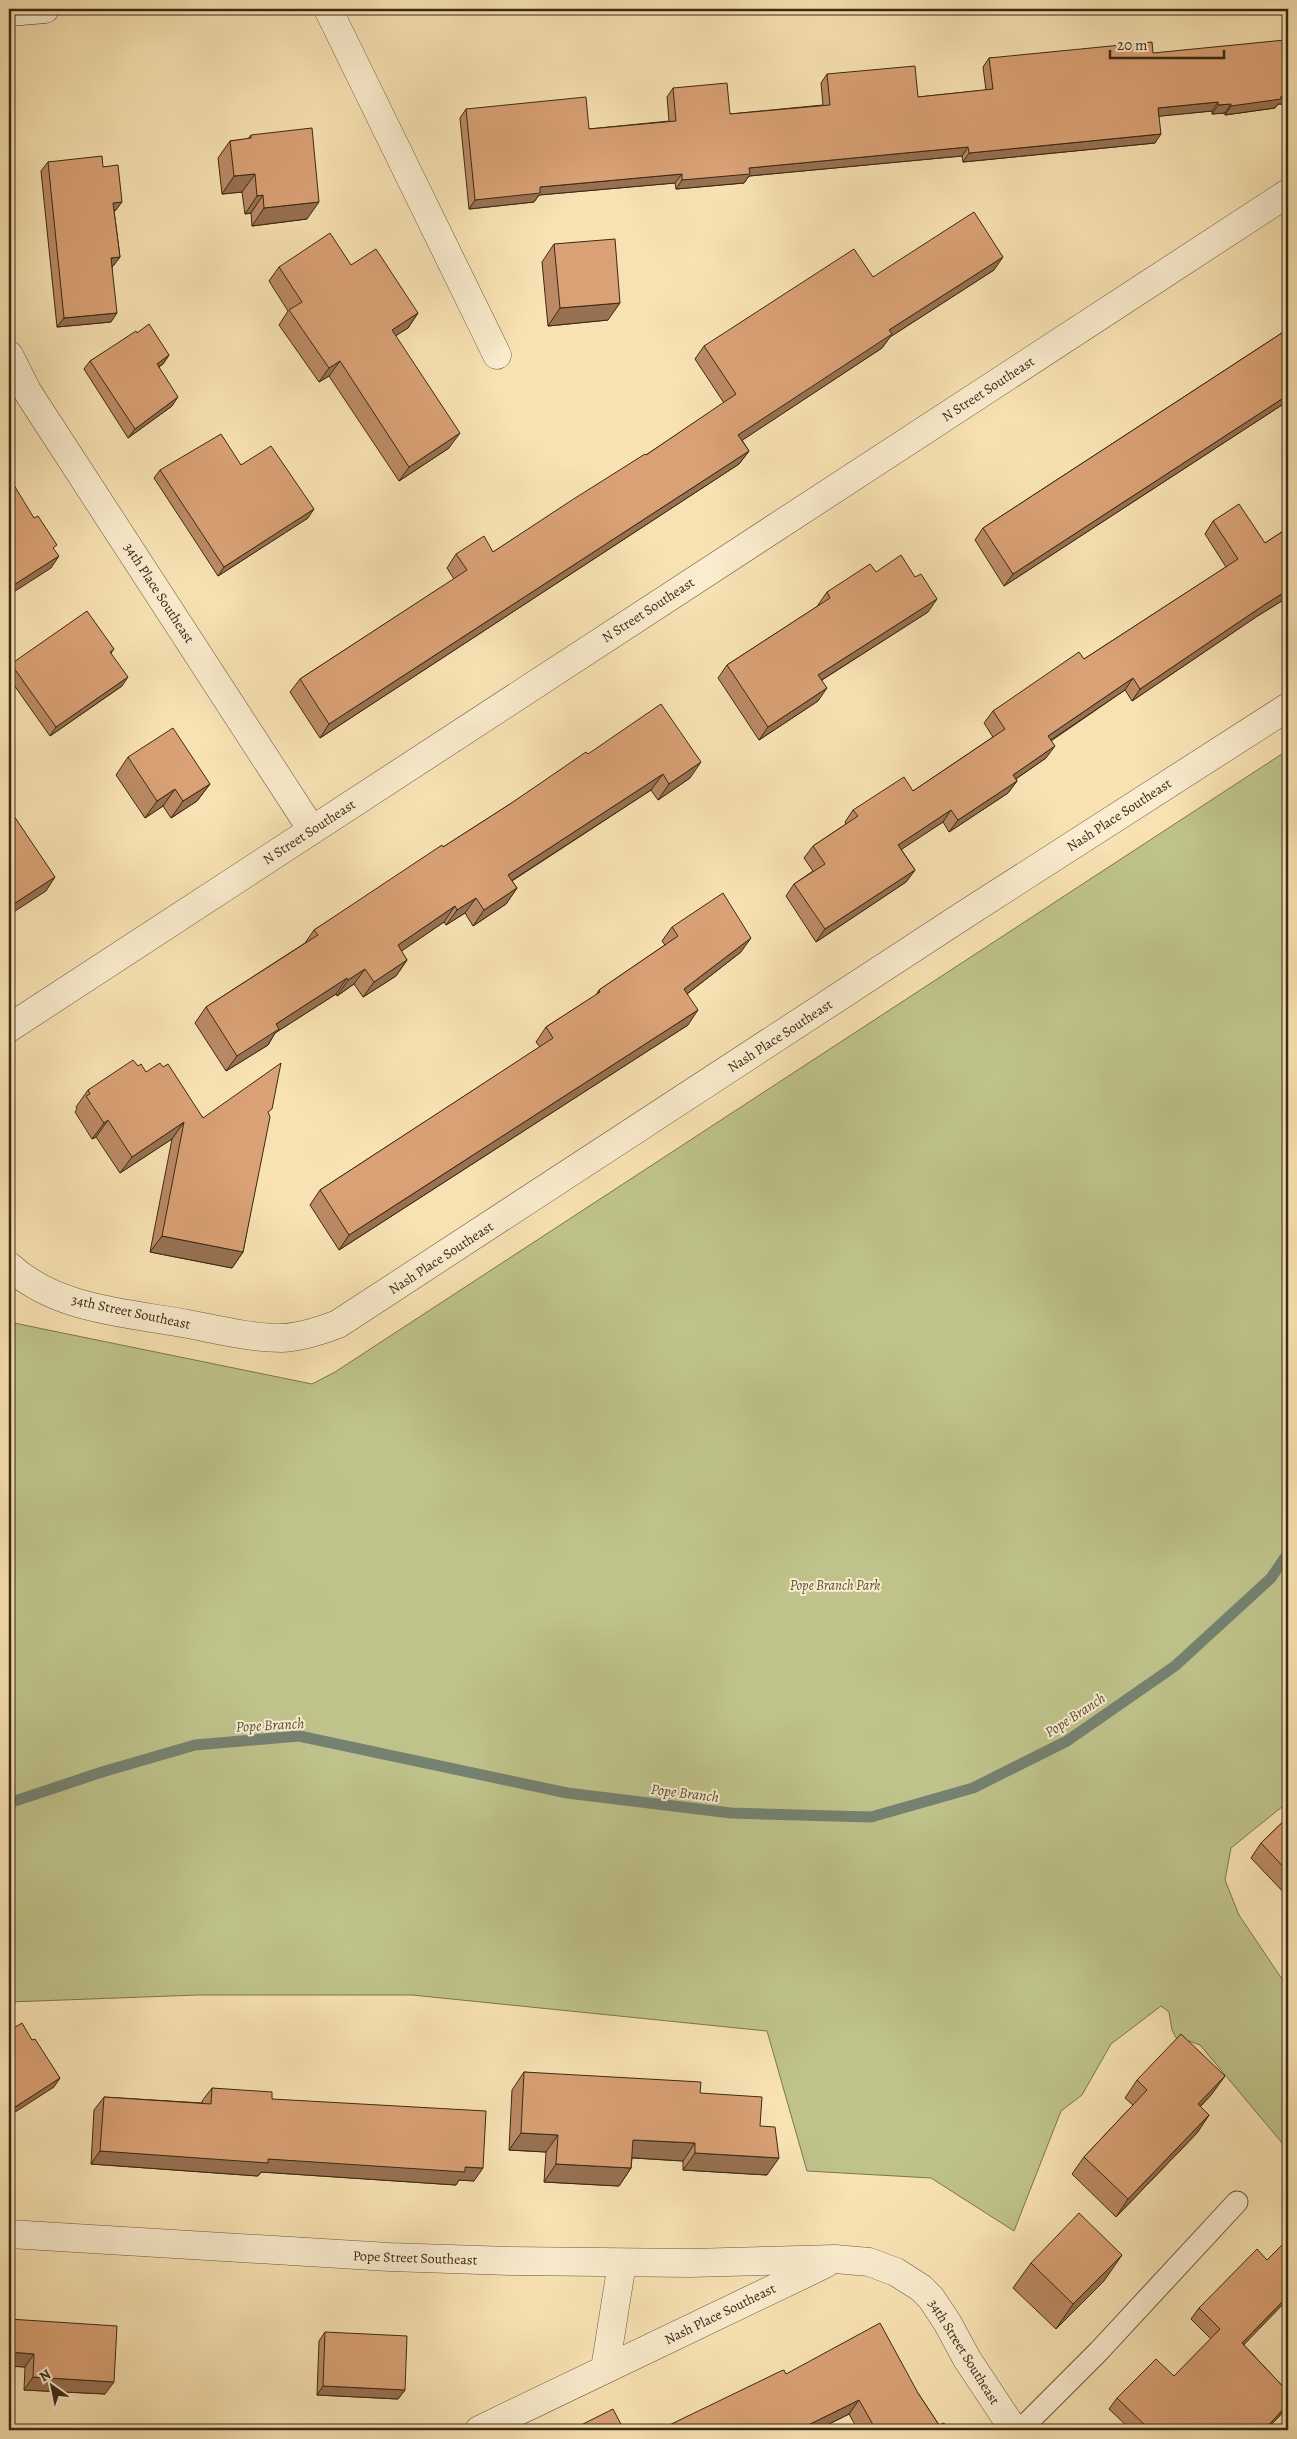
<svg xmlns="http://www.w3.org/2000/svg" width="1297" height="2439" viewBox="0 0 1297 2439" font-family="Alegreya,serif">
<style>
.green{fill:#bfc38b;stroke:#7c7650}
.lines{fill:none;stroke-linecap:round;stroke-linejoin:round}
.stream{stroke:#758271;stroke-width:11}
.lane-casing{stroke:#6a583c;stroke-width:23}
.street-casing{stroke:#6a583c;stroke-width:29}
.secondary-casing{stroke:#3a2a14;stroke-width:29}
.lane{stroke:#faecce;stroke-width:21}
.street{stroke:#faecce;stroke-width:28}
.secondary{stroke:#faecce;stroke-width:28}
.wall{fill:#bb8a65;stroke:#3a2a14}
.shaded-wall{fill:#987152;stroke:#3a2a14}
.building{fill:#d9a175;stroke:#3a2a14}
.labels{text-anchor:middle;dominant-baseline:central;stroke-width:4;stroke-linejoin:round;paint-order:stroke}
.street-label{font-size:14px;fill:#3a2a14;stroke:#faecce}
.park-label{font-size:14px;font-style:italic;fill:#5b5032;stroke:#faecce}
.water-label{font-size:15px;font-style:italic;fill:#534f3b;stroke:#faecce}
</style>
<rect width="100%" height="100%" fill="#f8e2b3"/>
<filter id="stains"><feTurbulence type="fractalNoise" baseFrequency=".004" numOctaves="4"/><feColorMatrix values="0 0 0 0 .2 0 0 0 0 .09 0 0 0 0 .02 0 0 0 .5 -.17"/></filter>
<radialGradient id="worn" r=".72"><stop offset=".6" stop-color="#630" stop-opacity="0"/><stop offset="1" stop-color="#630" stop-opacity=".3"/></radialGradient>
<polygon class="green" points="1288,750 1288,1802 1231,1848 1225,1880 1239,1915 1288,1988 1288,2150 1200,2045 1189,2041 1180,2045 1172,2030 1169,2012 1161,2006 1111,2044 1082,2095 1061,2111 1014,2231 931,2178 807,2171 767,2031 412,1995 198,1995 9,2002 9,1322 312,1384 335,1372"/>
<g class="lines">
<polyline class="stream" points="9,1803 102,1772 195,1745 299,1736 567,1793 731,1813 871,1817 973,1788 1067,1741 1175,1666 1271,1578 1288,1553"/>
<g class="lane-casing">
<polyline id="lane" points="1020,2430 1099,2351 1237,2202"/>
</g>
<g class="street-casing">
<g id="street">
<polyline points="328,9 497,355"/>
<polyline points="9,355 27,391 312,830"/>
<polyline points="9,1028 1288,193"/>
<path d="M9 1266C57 1310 127 1313 188 1324 219 1330 251 1338 282 1338 302 1337 320 1331 338 1324L964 915 1288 707"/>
<polyline points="9,2234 389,2257 511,2261 690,2263 835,2259 869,2262 896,2272 921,2288 931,2298 947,2322 967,2359 1014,2430"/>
<polyline points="605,2369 622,2263"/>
<polyline points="479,2430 825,2264"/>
</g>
</g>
<g class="secondary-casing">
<polyline id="secondary" points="9,12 45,9"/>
</g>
<use href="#lane" class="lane"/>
<use href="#street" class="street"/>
<use href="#secondary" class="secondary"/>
</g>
<g class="wall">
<polygon points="1153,53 1284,104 1278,104 1275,108 1225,115 1225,113 1212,114 1212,111 1159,116 1155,143 963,162 962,156 749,176 744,183 676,189 675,183 539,195 534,202 469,209 460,118 466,109 589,129 669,121 667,97 673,88 730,114 823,105 821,83 827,74 918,97 986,90 983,67 989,58"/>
<polygon points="251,135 307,219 252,226 251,213 245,214 242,192 222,194 218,158 230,141 248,139"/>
<polygon points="48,162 103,167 116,210 114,211 120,257 113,266 112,266 111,322 57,327 41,171"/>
<polygon points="554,244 608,320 548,326 542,262"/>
<polygon points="351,265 418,313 408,328 395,336 449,448 399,481 329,376 319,382 279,325 288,311 269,281 279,267"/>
<polygon points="994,270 890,337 882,348 742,440 749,451 739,464 320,738 290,692 300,679 454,579 447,568 456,554 493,552 646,455 724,403 695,359 704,346 873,277"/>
<polygon points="1288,329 1288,401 1004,586 975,540 983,528"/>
<polygon points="137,333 169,355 163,364 159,367 172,406 128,438 84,369 90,361"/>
<polygon points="160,470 308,518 218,576 154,478"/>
<polygon points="1213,521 1265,543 1288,528 1288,597 1256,617 1132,701 1125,690 1051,741 1046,758 1016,779 1017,781 1008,793 949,832 943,822 901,849 915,870 906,882 816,942 786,896 794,884 813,871 804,858 813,846 846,824 845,822 853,810 913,791 993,737 984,723 993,711 1084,659 1226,567 1205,534"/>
<polygon points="876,572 928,612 822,680 818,701 759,740 718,678 727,665 818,606 818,605 827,592"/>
<polygon points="114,649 111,653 122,686 50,736 9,678 9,667 11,664"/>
<polygon points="588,754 690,778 658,800 651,790 512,881 517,888 506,904 473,926 465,913 446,925 444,922 401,951 407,960 396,976 363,997 354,984 337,996 336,994 275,1033 268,1045 226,1071 195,1023 206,1007 305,943 314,930"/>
<polygon points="128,757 210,784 197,801 171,818 163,806 145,818 116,775"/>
<polygon points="672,927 741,952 687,994 688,1025 339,1250 310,1205 320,1190 540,1047 536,1042 546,1027 596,995 599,990 665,945 662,941"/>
<polygon points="138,1066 146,1072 163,1067 203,1118 269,1114 243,1252 232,1268 150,1252 172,1139 120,1173 96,1137 92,1139 75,1112 77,1109 76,1107 88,1090"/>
<polygon points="1288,1817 1288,1897 1251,1858 1261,1843"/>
<polygon points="524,2072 700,2093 760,2126 767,2175 683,2170 683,2161 632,2158 631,2168 619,2186 544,2182 546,2152 509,2150 512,2090"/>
<polygon points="1137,2080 1212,2094 1200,2107 1209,2115 1197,2133 1116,2217 1072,2174 1084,2157 1133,2105 1125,2098"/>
<polygon points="212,2088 272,2099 474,2181 459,2180 456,2185 261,2172 258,2176 91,2164 94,2110 104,2097 202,2103 202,2101"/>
<polygon points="1267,2260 1244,2345 1288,2392 1288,2405 1286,2409 1266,2430 1131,2430 1109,2409 1117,2398 1174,2376 1211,2339 1191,2319 1199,2308"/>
<polygon points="1031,2263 1104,2281 1056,2329 1013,2288"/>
<polygon points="9,2319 105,2394 24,2390 25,2367 9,2366"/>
<polygon points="325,2332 405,2390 398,2399 317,2395 319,2341"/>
<polygon points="786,2374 918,2393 939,2425 947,2430 858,2430 849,2414 817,2430 659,2430"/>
</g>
<g class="shaded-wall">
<polygon points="1288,95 1288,98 1284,104 1278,104 1275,108 1225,115 1231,106"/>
<polygon points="1218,102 1212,111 1152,117 1158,108"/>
<polygon points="1231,104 1225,113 1212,114 1218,105"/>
<polygon points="1161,134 1155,143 963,162 969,153"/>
<polygon points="968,147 962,156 749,176 744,183 676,189 682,180 749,168"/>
<polygon points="255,174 242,192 222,194 234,176"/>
<polygon points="682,174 675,183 539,195 534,202 469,209 475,200 540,187"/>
<polygon points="263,195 251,213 245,214 257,196"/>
<polygon points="122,202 116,210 106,212 113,203"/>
<polygon points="319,202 307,219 252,226 264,208"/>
<polygon points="120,257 113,266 105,267 111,258"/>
<polygon points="1003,257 994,270 890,337 882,348 729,449 738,435 889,330"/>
<polygon points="620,303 608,320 548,326 560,308"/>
<polygon points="117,313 111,322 57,327 64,318"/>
<polygon points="418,313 408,328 381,345 392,330"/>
<polygon points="169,355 163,364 150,372 157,364"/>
<polygon points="340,361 329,376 319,382 329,368"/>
<polygon points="1288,395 1288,401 1004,586 1013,574"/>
<polygon points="178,397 172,406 128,438 135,429"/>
<polygon points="460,433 449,448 399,481 409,467"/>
<polygon points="749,451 739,464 320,738 329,724"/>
<polygon points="314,509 308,518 218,576 224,567"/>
<polygon points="59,556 51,568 9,595 9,588"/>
<polygon points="1288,590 1288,597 1256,617 1132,701 1140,689 1264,605"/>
<polygon points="937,599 928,612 809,688 818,675"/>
<polygon points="128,677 122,686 50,736 56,727"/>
<polygon points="1133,678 1125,690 1039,748 1048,736"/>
<polygon points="827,688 818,701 759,740 768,727"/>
<polygon points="1055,746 1046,758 1004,787 1013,775"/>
<polygon points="701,762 690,778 658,800 669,784"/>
<polygon points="663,774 651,790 497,890 508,875"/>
<polygon points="1017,781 1008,793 949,832 958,820"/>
<polygon points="210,784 197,801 171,818 183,801"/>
<polygon points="175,789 163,806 145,818 157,801"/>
<polygon points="951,810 943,822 890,857 898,845"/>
<polygon points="915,870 906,882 816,942 825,929"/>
<polygon points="55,877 46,891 9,915 9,907"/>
<polygon points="517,888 506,904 473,926 484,910"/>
<polygon points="476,898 465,913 446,925 457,910"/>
<polygon points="455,906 444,922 387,961 398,945"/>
<polygon points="751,938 741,952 674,1004 684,989"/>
<polygon points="407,960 396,976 363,997 374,982"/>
<polygon points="365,969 354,984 337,996 348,980"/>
<polygon points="347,978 336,994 275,1033 268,1045 226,1071 237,1056 276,1024"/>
<polygon points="698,1010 688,1025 339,1250 349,1235"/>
<polygon points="108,1120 96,1137 92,1139 104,1123"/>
<polygon points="184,1122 172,1139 120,1173 132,1157"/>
<polygon points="162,1236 243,1252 232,1268 150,1252"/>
<polygon points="1225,2076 1212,2094 1185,2122 1198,2104"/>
<polygon points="60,2078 54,2087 9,2116 9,2111"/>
<polygon points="1209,2115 1197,2133 1116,2217 1128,2199"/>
<polygon points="521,2133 558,2135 546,2152 509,2150"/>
<polygon points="633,2140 695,2143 683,2161 621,2157"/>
<polygon points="100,2151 268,2159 483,2168 474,2181 459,2180 456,2185 261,2172 258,2176 91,2164"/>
<polygon points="695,2153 779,2158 767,2175 683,2170"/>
<polygon points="556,2164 631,2168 619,2186 544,2182"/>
<polygon points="1122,2255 1104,2281 1056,2329 1073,2304"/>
<polygon points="1288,2296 1288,2299 1235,2354 1242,2343"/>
<polygon points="9,2352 34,2354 25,2367 9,2366"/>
<polygon points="33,2377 114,2382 105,2394 24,2390"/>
<polygon points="323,2386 405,2390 398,2399 317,2395"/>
<polygon points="859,2400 849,2414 817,2430 798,2430"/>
<polygon points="1288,2404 1288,2405 1286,2409 1266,2430 1264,2430"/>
</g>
<g class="building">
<polygon points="1285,40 1288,73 1288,95 1281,96 1281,99 1231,106 1231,104 1218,105 1218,102 1158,108 1161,134 969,153 968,147 749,168 750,174 682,180 682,174 540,187 540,193 475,200 466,109 586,97 589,129 676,121 673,88 727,83 730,114 830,105 827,74 915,66 918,97 993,89 989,58 1152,42 1153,53"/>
<polygon points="312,128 319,202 264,208 263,195 257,196 255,174 234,176 230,141 251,138 251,135"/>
<polygon points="102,156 103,167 118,165 122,202 113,203 120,257 111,258 117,313 64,318 48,162"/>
<polygon points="974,212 1003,257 889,330 892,334 738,435 749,451 329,724 300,679 467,570 456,554 484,536 493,552 572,500 645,454 646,455 736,394 704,346 854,249 873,277"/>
<polygon points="330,233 351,265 376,249 418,313 392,330 460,433 409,467 340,361 329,368 289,310 302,302 279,267"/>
<polygon points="615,239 620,303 560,308 554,244"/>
<polygon points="149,324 169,355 157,364 178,397 135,429 90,361 136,331 137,333"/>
<polygon points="1288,329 1288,395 1013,574 983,528"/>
<polygon points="221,434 241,465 271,446 314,509 224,567 160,470"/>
<polygon points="9,477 34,518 38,516 57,545 53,548 59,556 9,588"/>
<polygon points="1239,504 1265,543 1288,528 1288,590 1264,605 1140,689 1133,678 1048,736 1055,746 1013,775 1017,781 958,820 951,810 898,845 915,870 825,929 794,884 825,864 813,846 858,816 853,810 904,777 913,791 1005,729 993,711 1079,652 1084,659 1238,559 1213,521"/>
<polygon points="901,555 915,577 921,574 937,599 818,675 827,688 768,727 727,665 830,598 827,592 870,564 876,572"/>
<polygon points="87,611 114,649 110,652 128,677 56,727 11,664"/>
<polygon points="661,704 701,762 669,784 663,774 508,875 517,888 484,910 476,898 457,910 455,906 398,945 407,960 374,982 365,969 348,980 347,978 276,1024 279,1029 237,1056 206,1007 318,935 314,930 442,845 443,847 510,804 586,752 588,754"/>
<polygon points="173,728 210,784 183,801 175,789 157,801 128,757"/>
<polygon points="12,813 55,877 9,907 9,815"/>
<polygon points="723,893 751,938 684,989 698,1010 349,1235 320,1190 553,1038 546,1027 600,992 599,990 678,936 672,927"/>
<polygon points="133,1060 138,1066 141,1064 146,1072 160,1063 163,1067 168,1064 203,1118 281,1063 272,1109 268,1112 270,1117 243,1252 162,1236 184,1122 132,1157 108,1120 104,1123 86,1096 90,1094 88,1090"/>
<polygon points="1288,1817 1288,1872 1261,1843"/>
<polygon points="22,2023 32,2040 35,2039 60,2078 9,2111 9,2031"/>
<polygon points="1181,2034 1225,2076 1198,2104 1209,2115 1128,2199 1084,2157 1147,2090 1137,2080"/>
<polygon points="524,2072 701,2082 700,2093 762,2097 760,2126 775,2127 779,2158 695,2153 695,2143 633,2140 631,2168 556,2164 558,2135 521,2133"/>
<polygon points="212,2088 272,2092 272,2099 486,2111 483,2168 465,2167 465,2172 268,2159 268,2163 100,2151 104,2097 211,2104"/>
<polygon points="1079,2213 1122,2255 1073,2304 1031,2263"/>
<polygon points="1288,2239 1288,2296 1242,2343 1288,2392 1288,2404 1264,2430 1150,2430 1117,2398 1156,2359 1174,2376 1220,2329 1199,2308 1257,2249 1267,2260"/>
<polygon points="9,2319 117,2326 114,2382 33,2377 34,2354 9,2352"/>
<polygon points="880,2323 918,2393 939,2425 944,2423 947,2430 876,2430 859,2400 798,2430 659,2430 781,2371 784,2370 786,2374"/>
<polygon points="325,2332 407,2336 405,2390 323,2386"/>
<polygon points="613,2409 624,2430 571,2430"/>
</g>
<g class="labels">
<g class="street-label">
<text transform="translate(988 389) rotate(-33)">N Street Southeast</text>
<text transform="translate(159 593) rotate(57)">34th Place Southeast</text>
<text transform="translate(648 610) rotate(-33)">N Street Southeast</text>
<text transform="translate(1119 815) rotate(-33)">Nash Place Southeast</text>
<text transform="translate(309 832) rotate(-33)">N Street Southeast</text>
<text transform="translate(780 1036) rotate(-33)">Nash Place Southeast</text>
<text transform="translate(441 1258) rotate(-33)">Nash Place Southeast</text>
<text transform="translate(131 1312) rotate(12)">34th Street Southeast</text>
<text transform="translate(415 2258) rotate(2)">Pope Street Southeast</text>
<text transform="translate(720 2314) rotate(-26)">Nash Place Southeast</text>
<text transform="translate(964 2352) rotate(58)">34th Street Southeast</text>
</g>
<g class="park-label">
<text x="835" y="1585">Pope Branch Park</text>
</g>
<g class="water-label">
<text transform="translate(1075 1715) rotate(-33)">Pope Branch</text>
<text transform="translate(270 1725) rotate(-3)">Pope Branch</text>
<text transform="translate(685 1793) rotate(7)">Pope Branch</text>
</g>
</g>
<rect width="1297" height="2439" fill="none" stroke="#f8e2b3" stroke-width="30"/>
<rect x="10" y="10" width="1277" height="2419" fill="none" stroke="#3a2a14" stroke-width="2.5"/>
<rect x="15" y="15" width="1267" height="2409" fill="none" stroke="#3a2a14"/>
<g transform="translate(52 2386) rotate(327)" stroke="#faecce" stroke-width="4" paint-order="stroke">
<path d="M0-4L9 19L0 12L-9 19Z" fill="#3a2a14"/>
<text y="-8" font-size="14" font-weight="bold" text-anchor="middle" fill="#3a2a14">N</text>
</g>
<path d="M1110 50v8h114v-8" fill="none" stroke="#3a2a14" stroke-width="2.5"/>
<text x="1117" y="50" font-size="15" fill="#3a2a14" stroke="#faecce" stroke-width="4" paint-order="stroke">20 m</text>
<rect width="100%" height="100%" filter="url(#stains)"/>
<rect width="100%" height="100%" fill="url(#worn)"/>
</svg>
